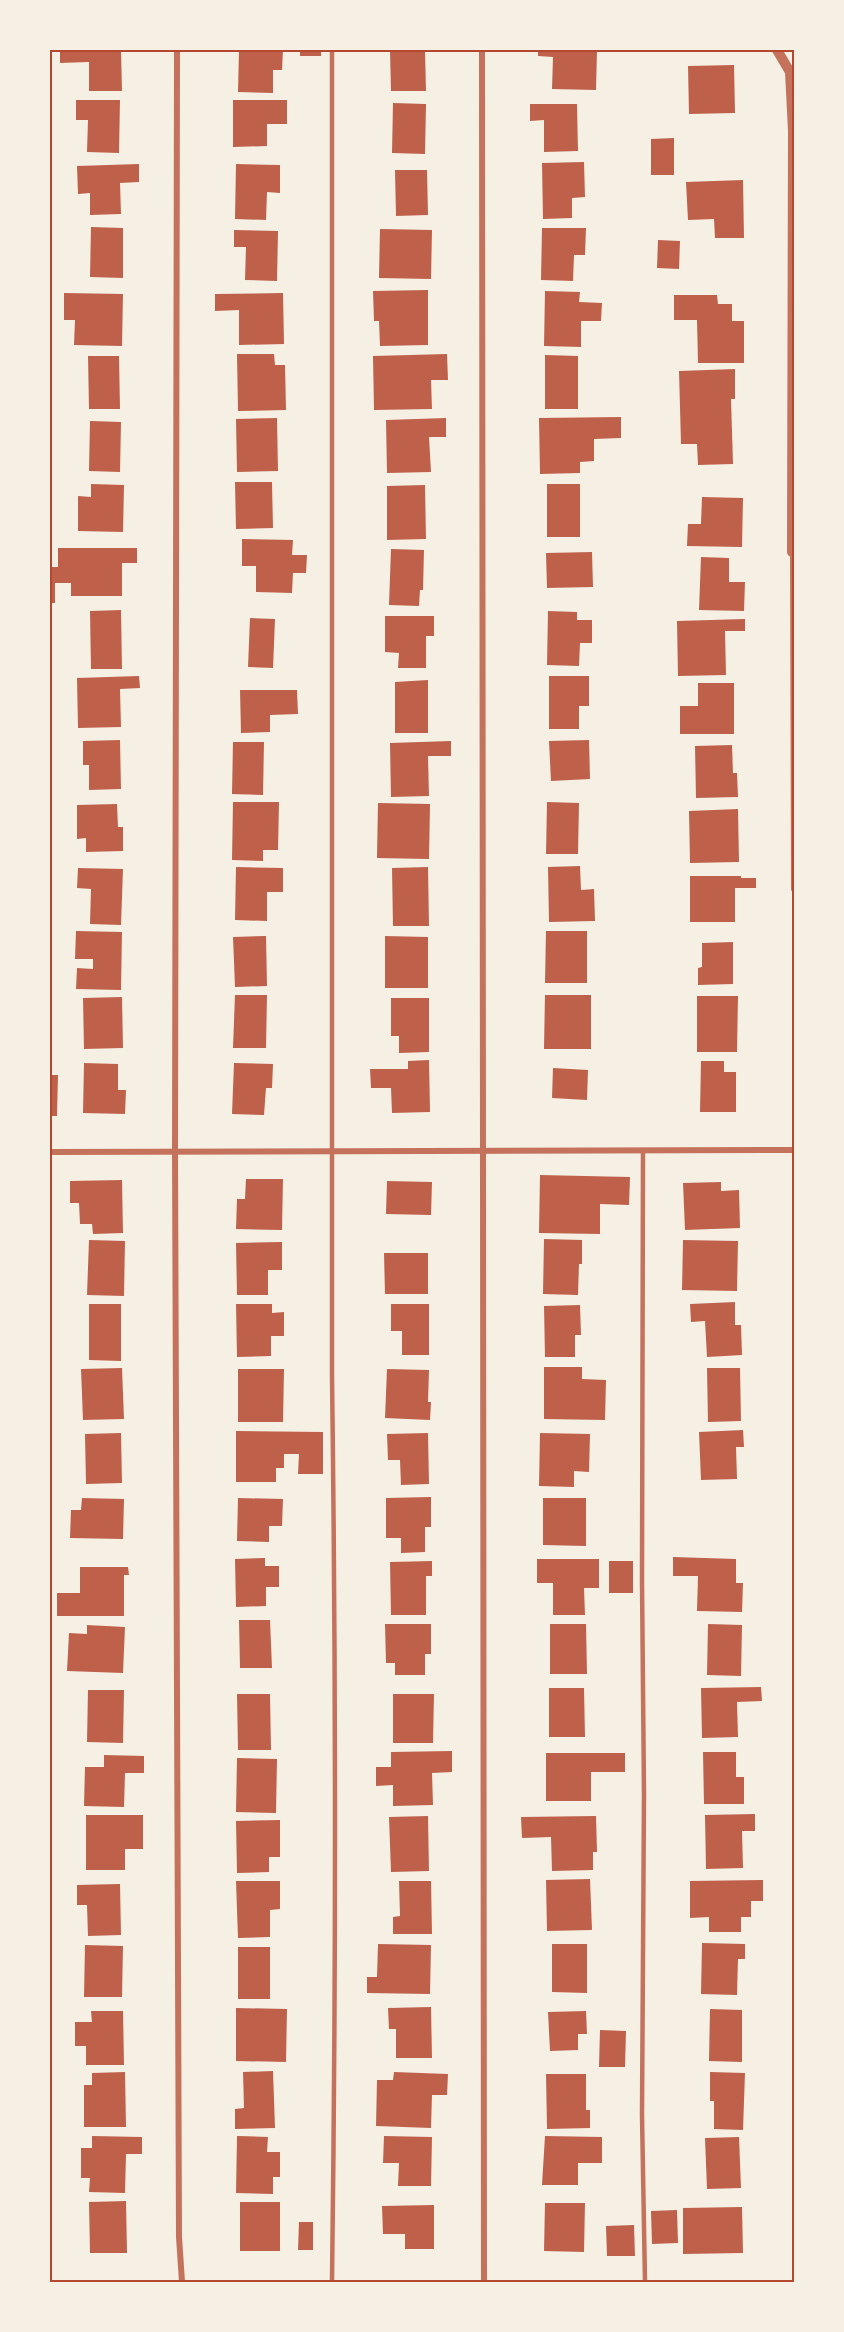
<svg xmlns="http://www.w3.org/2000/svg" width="844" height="2332" viewBox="0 0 844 2332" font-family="Montserrat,sans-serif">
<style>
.building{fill:#bf614a}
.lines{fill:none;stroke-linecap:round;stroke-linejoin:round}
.service{stroke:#c5725c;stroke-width:4.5}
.minor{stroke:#c5725c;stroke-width:6}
.tertiary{stroke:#c5725c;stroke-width:10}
.neatline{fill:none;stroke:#b5482f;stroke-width:2}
</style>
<rect width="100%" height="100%" fill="#f6efe4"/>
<g class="building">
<polygon points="60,50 121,50 122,91 89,91 89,62 60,63"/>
<polygon points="239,50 283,50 282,70 273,70 273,93 238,92"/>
<rect x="300" y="50" width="21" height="6"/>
<polygon points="390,50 425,50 426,91 391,91"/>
<polygon points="538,50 597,50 596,90 552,89 553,57 538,56"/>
<polygon points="734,65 735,113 689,114 688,66"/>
<polygon points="76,100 120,100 119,153 87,152 88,120 76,120"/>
<polygon points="233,100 287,100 287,124 267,124 267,146 233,147"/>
<polygon points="393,103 426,104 425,154 392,153"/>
<polygon points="530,104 577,104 578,151 544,152 544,120 530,121"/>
<polygon points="674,138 674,175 651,175 651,139"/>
<polygon points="584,162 585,197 572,198 572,218 543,219 542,163"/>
<polygon points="139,164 139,182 120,183 121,214 90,215 90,193 78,194 77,166"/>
<polygon points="236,164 280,165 280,193 267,192 266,220 235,219"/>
<polygon points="395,170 427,170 428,215 396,216"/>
<polygon points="743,180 744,238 715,238 714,219 688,220 686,182"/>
<polygon points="91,227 123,228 123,278 90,277"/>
<polygon points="542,228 586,228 585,255 574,255 573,281 541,280"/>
<polygon points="380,229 432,230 431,279 379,278"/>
<polygon points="234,230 278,231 277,281 245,280 246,247 234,247"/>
<polygon points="658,240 680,241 679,269 657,268"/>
<polygon points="428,290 428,345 380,346 379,321 374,321 373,291"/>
<polygon points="545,291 580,292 579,302 602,303 601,321 581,321 581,347 544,346"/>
<polygon points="64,293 123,294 122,346 74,345 75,320 64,320"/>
<polygon points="283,293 284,344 239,345 239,310 215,311 215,294"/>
<polygon points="674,295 717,295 718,304 732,304 732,321 744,321 744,363 698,363 697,320 674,320"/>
<polygon points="237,354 274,354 275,365 285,365 286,410 238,411"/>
<polygon points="447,354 448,380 431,380 432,409 374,410 373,356"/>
<polygon points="545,355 578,356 578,409 545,409"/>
<polygon points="88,356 119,356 120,409 89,409"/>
<polygon points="735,369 735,399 731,399 733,464 698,465 697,444 681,444 679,371"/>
<polygon points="621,417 621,438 594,439 594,461 580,462 580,473 540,474 539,418"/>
<polygon points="277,418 278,471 237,472 236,419"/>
<polygon points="446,418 446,437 429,437 431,472 387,473 386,420"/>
<polygon points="90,421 121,422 120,472 89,471"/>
<polygon points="235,482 272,482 273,528 236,529"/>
<polygon points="91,484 124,485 123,532 78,531 78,496 91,497"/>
<rect x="547" y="484" width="33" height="53"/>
<polygon points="425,485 426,539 387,540 387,486"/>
<polygon points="702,497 743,498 742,547 687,546 688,524 701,524"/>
<polygon points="242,539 293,540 292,555 307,555 306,573 293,573 292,593 256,592 256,566 242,566"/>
<polygon points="58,548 137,548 137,563 122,563 122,596 71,596 71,583 55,583 55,603 50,603 50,567 58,567"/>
<polygon points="391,549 424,550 423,590 420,590 419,606 389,605"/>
<polygon points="592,552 593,587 547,588 546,553"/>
<polygon points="701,557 729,558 729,582 745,582 744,611 699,610"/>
<polygon points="121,610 122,669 91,669 90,611"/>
<polygon points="548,611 577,612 577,620 592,620 592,643 580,643 579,666 547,665"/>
<polygon points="385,616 434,616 434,636 426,636 426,668 398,668 399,653 385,652"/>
<polygon points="250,618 275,619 273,668 248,667"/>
<polygon points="745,619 745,631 725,631 726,675 678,676 677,621"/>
<polygon points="139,676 140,688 120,689 121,727 78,728 77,678"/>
<polygon points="549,676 589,676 589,706 579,706 579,729 549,729"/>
<polygon points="428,680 428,733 395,733 395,682"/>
<polygon points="698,683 734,683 734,734 680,734 680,706 698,706"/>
<polygon points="240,690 297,690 298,714 270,715 270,732 241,733"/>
<polygon points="120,740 121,789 89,790 89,765 83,765 83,741"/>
<polygon points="589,740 590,779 551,781 549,741"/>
<polygon points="451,741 451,756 428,756 429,796 391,797 390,743"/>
<polygon points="233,742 264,742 263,795 232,794"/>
<polygon points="732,745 733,773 737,773 738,797 696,798 695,746"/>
<polygon points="233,802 279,802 278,850 263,850 263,861 232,860"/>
<polygon points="547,802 579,803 578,854 546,854"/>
<polygon points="378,803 430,804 429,859 377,858"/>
<polygon points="117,804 118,827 123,827 123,851 86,852 86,838 77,839 77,805"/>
<polygon points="738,809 739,862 690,863 689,811"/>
<polygon points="580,866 581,890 594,889 595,921 549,922 548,867"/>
<polygon points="236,867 283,868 283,892 267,892 267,921 235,920"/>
<polygon points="428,867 429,926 393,926 392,868"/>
<polygon points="78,868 123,869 121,925 90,924 91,889 77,888"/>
<polygon points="690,876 741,876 741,878 756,878 756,888 735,888 735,922 690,922"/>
<polygon points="76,931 122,932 121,990 76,989 77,968 93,969 93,959 75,959"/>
<polygon points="546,931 587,931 587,983 545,983"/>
<polygon points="266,936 267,986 235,987 233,937"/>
<polygon points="385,936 428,937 428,988 385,988"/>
<polygon points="733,942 733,984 698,985 698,968 702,967 702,943"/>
<polygon points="235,995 267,995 266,1048 233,1048"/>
<polygon points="545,995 591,995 591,1049 544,1049"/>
<polygon points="697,996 738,996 737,1052 697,1052"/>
<polygon points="122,997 123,1048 84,1049 83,998"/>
<polygon points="391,998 429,998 429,1052 399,1053 399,1036 391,1036"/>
<polygon points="429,1060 430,1112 392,1113 391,1088 371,1088 370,1069 408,1069 408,1061"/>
<polygon points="701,1061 724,1061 724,1072 736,1072 736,1112 700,1112"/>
<polygon points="84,1063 118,1064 118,1090 126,1090 125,1114 83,1113"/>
<polygon points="234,1063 273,1064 272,1088 266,1088 264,1115 232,1114"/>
<polygon points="553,1068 588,1070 587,1100 552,1098"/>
<polygon points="50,1075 58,1075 57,1116 50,1116"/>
<polygon points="540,1175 630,1177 629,1205 600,1204 600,1234 539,1233"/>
<polygon points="246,1179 283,1179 282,1230 236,1229 237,1199 245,1199"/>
<polygon points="122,1180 123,1233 93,1234 92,1224 80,1224 79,1203 70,1203 70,1181"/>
<polygon points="387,1181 432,1182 431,1215 386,1214"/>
<polygon points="721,1182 721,1191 739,1190 740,1228 685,1230 683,1183"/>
<polygon points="544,1239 582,1240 582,1264 579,1264 578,1295 543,1294"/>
<polygon points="89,1240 125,1241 124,1296 87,1295"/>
<polygon points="683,1240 738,1241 737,1291 682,1290"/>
<polygon points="282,1242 282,1270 268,1270 268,1295 237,1295 236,1243"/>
<polygon points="384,1253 428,1253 428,1294 385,1294"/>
<polygon points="735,1302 735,1325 741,1325 742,1355 707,1357 705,1321 691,1322 690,1304"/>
<polygon points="89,1304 121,1304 121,1361 89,1360"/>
<polygon points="236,1304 272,1304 272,1313 284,1312 284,1336 271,1336 271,1356 237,1357"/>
<polygon points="391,1304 429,1304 429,1355 402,1355 402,1331 391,1331"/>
<polygon points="580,1305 581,1335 575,1335 575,1357 545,1357 544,1306"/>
<polygon points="544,1367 582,1367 582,1379 606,1380 605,1420 544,1419"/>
<polygon points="122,1368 124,1419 83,1420 81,1369"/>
<polygon points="707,1368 740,1368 741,1421 708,1422"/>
<polygon points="238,1369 284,1369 283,1422 238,1422"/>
<polygon points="387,1369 429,1370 428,1402 431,1402 430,1420 385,1418"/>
<polygon points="743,1430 744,1447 736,1447 737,1479 701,1480 699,1432"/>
<polygon points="236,1431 323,1432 323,1474 298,1474 299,1454 284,1454 284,1468 276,1468 276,1482 236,1482"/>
<polygon points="121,1433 122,1483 86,1484 85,1434"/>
<polygon points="428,1433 429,1484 401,1485 400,1460 388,1460 387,1434"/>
<polygon points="540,1433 590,1434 589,1472 574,1471 574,1487 539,1486"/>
<polygon points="431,1497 431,1527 425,1527 425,1552 401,1553 401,1538 386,1538 386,1498"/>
<polygon points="82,1498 124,1499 123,1539 70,1538 71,1510 81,1510"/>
<polygon points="238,1498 283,1499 282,1526 269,1526 269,1542 237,1541"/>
<polygon points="543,1498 586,1498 586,1546 543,1545"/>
<polygon points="673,1557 736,1559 736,1583 743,1583 742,1612 697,1611 698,1576 673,1576"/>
<polygon points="265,1558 265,1566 279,1566 279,1587 266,1587 266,1606 236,1607 235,1559"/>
<polygon points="537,1559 599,1559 599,1588 584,1588 585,1615 553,1615 553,1583 537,1583"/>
<polygon points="432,1561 432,1576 426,1576 426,1615 391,1615 390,1562"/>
<rect x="609" y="1561" width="24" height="32"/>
<polygon points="80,1567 128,1567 129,1575 124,1575 124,1616 57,1616 57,1593 80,1593"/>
<polygon points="239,1620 270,1620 272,1668 240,1668"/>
<polygon points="385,1624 431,1624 431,1654 425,1654 425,1675 395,1675 395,1663 386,1663"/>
<polygon points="550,1624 586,1624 587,1674 550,1674"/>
<polygon points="708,1624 742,1625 741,1676 707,1675"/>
<polygon points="87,1625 125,1627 123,1673 67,1671 69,1633 87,1634"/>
<polygon points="761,1687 762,1701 737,1702 738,1737 702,1738 701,1688"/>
<polygon points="549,1688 584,1688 585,1737 549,1737"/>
<polygon points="88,1690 124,1690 123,1743 87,1742"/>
<polygon points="237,1694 270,1694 271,1750 238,1750"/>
<polygon points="393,1694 434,1694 433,1743 393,1743"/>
<polygon points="452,1751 452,1772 432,1773 433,1805 393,1806 393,1785 376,1786 376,1767 391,1767 391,1752"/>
<polygon points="703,1752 736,1752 736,1777 744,1777 744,1804 704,1804"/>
<polygon points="546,1753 625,1753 625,1772 591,1772 591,1801 546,1801"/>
<polygon points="104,1755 144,1756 144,1773 125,1773 124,1807 84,1806 85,1767 104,1767"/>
<polygon points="237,1758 277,1759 276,1813 236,1812"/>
<polygon points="755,1814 755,1831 742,1831 743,1868 706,1869 705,1815"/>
<polygon points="86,1815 143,1815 143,1849 125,1849 125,1870 86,1870"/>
<polygon points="428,1816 429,1871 391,1872 389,1817"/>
<polygon points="596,1816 597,1852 593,1852 593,1870 552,1871 551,1837 522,1838 521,1817"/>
<polygon points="280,1820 280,1857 269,1857 269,1872 237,1873 236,1821"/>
<polygon points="590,1879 592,1930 547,1931 546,1880"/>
<polygon points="763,1880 763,1901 751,1901 751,1917 741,1917 741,1932 709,1932 709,1917 690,1918 690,1881"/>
<polygon points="236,1881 280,1881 280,1909 270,1910 270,1937 238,1938"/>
<polygon points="399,1881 431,1881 432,1934 393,1934 393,1917 400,1916"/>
<polygon points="120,1884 121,1935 88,1936 87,1905 77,1905 77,1885"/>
<polygon points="702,1943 745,1944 745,1959 738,1959 737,1995 701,1994"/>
<polygon points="378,1944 431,1945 430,1994 367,1993 367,1977 377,1977"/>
<polygon points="552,1944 587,1944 587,1993 552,1992"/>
<polygon points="85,1945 123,1946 122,1997 84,1997"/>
<rect x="238" y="1947" width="32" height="52"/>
<polygon points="431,2007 432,2058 396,2058 396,2029 389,2029 388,2008"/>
<polygon points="236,2008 287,2009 286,2062 236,2061"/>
<polygon points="710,2009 742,2010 742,2062 709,2061"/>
<polygon points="91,2011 123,2011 124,2065 86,2065 86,2046 75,2046 75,2022 92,2022"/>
<polygon points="586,2011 587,2034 578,2034 578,2050 550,2051 548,2012"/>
<polygon points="600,2030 626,2031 625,2067 599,2067"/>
<polygon points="273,2071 275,2128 235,2129 235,2109 244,2108 243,2072"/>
<polygon points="125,2072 126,2127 84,2127 84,2085 92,2085 92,2073"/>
<polygon points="394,2072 448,2074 447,2095 432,2095 431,2128 376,2126 377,2080 393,2080"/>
<polygon points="710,2072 745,2073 743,2130 714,2129 714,2101 710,2101"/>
<polygon points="546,2074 586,2074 586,2110 590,2110 590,2128 547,2129"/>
<polygon points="92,2136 142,2137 142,2154 126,2154 125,2193 89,2192 90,2178 81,2178 81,2148 92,2148"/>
<polygon points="237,2136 268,2137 267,2152 280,2152 280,2177 273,2177 273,2194 236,2193"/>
<polygon points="384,2136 432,2137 431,2186 398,2186 399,2163 383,2163"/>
<polygon points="545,2136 602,2137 602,2163 578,2163 578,2185 542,2185"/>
<polygon points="739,2137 741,2188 707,2189 705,2138"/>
<polygon points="126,2201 127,2253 90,2253 89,2202"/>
<rect x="240" y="2202" width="40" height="49"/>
<polygon points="545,2203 585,2203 584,2252 544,2251"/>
<polygon points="434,2205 434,2249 405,2249 405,2234 383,2234 382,2206"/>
<polygon points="742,2207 743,2253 683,2254 683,2208"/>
<polygon points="677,2210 678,2243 652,2244 651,2211"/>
<polygon points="299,2222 313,2222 313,2250 298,2250"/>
<polygon points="634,2225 635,2256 607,2256 606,2226"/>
</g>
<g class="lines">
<g class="service">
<path d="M332 50V1376C336 1678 336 1980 332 2282"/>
<polyline points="643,1150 642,1581 644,1795 642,2115 645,2282"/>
</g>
<g class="minor">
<polyline points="177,50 175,1151 179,2237 182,2282"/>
<polyline points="482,50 484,2282"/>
<polyline points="793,551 794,889"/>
<polyline points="50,1152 794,1150"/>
</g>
<polyline class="tertiary" points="777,50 790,72 793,131 792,552 794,552"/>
</g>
<rect width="844" height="2332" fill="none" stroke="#f6efe4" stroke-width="102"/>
<rect x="51" y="51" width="742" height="2230" class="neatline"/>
</svg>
